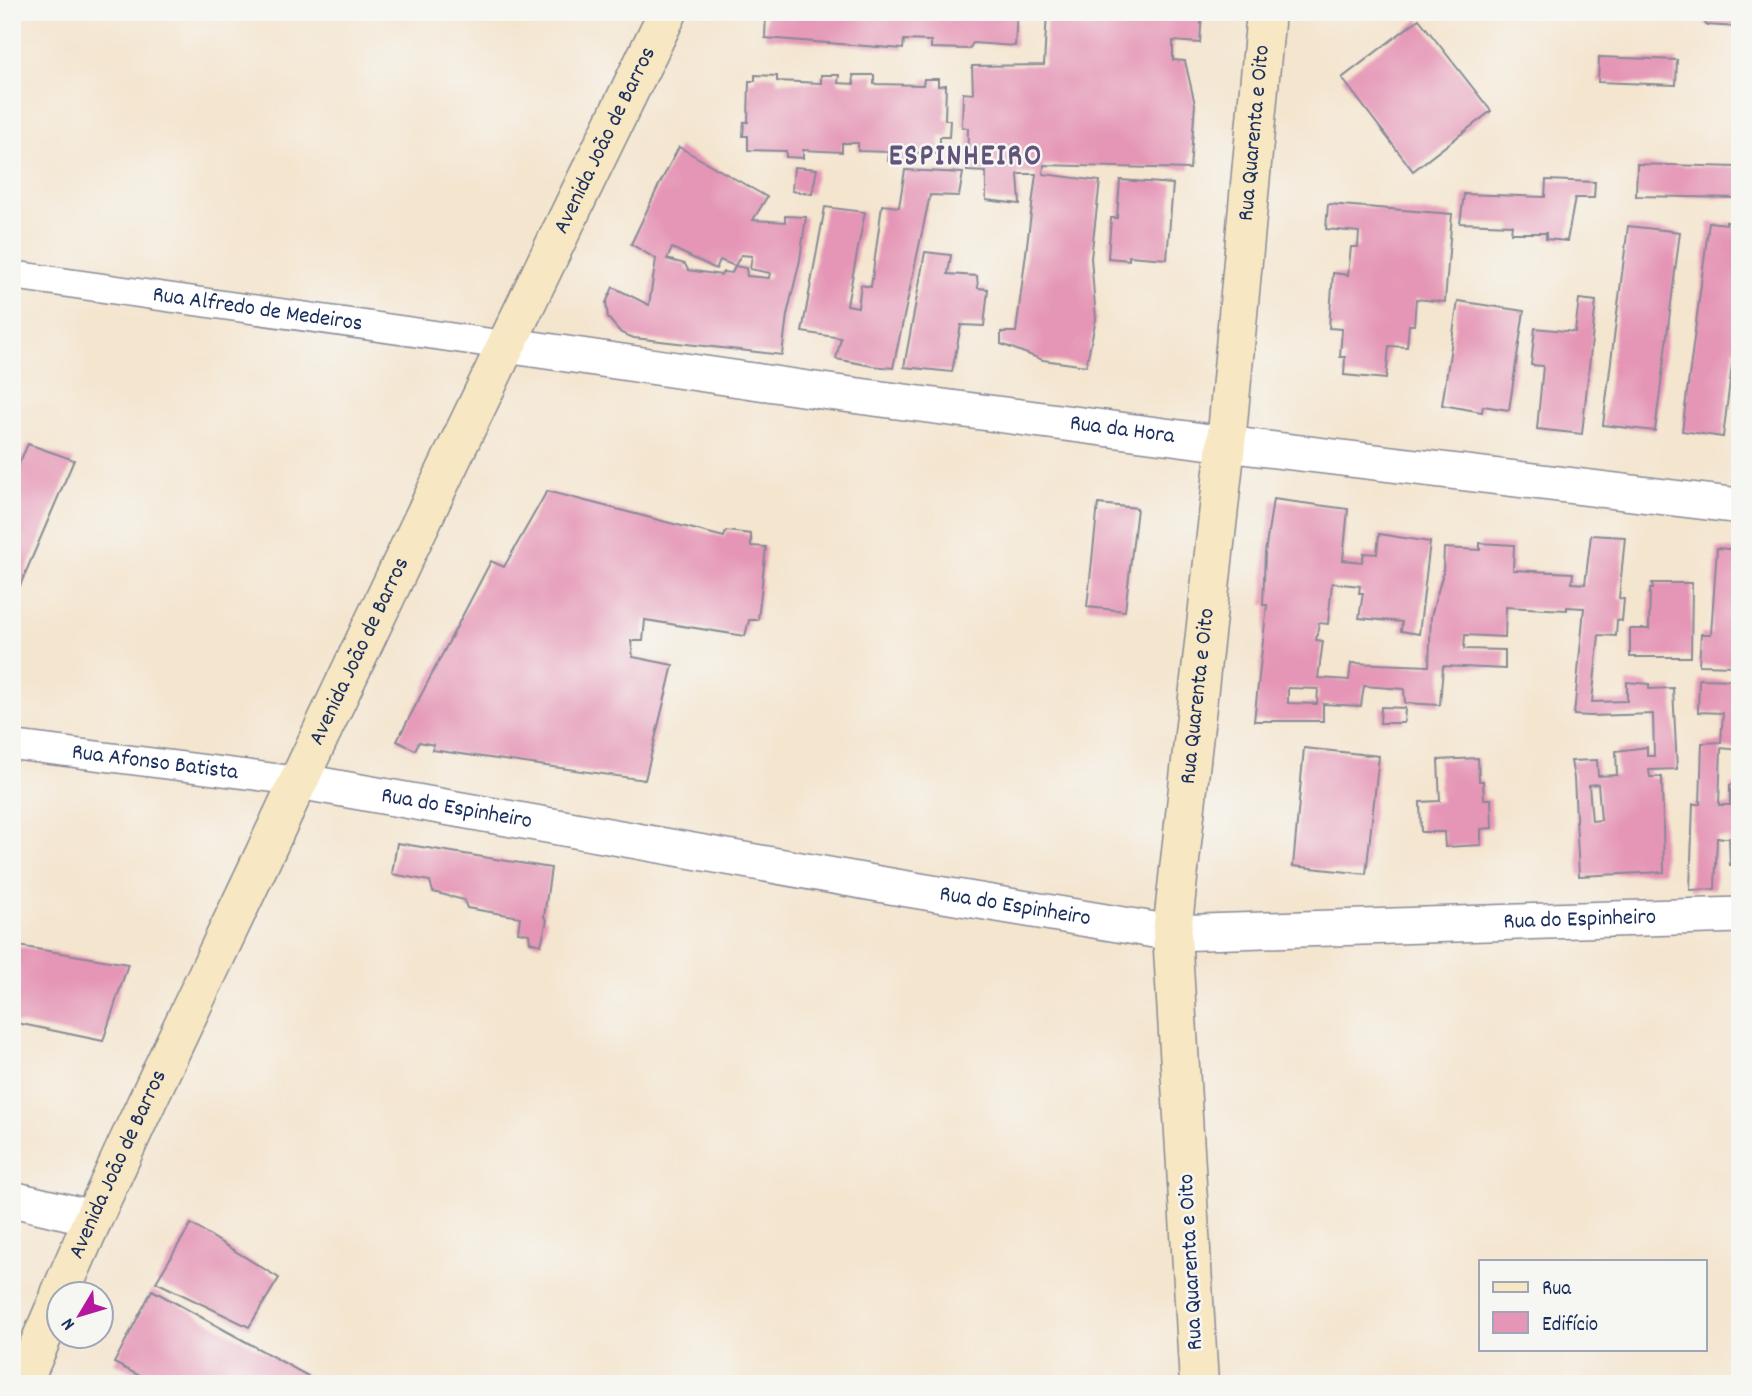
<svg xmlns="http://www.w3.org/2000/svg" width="1752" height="1396" viewBox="0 0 1752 1396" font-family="Dekko,sans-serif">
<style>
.building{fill:#e596b6;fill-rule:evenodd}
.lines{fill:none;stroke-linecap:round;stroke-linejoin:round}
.minor-casing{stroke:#888a96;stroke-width:31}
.tertiary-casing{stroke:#888a96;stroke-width:38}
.secondary-casing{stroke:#888a96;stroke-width:41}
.minor{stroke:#fff;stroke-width:28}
.tertiary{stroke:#fff;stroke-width:35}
.secondary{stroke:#f7e8c3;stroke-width:38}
.labels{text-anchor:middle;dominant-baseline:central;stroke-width:5;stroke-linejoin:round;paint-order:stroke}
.street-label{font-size:23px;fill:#1b2f5e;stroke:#f6f6f2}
.district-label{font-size:30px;font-weight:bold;letter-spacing:2px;fill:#62537d;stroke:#f6f6f2}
</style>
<rect width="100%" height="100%" fill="#f6f6f2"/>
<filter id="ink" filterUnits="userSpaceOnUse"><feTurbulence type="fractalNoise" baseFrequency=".0143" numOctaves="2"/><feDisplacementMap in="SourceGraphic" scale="14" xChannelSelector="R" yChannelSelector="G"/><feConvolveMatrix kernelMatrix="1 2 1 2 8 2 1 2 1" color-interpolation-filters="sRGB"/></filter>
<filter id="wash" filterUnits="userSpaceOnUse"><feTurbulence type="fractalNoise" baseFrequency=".00686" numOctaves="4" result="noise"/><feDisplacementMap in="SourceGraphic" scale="28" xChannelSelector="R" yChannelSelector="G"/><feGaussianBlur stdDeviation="1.57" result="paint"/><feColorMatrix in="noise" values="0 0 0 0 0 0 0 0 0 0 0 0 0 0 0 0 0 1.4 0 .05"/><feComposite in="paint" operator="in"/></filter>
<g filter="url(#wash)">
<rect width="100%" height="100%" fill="#f4e5cf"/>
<g id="blocks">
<g class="building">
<polygon points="766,12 1017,12 1015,46 973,43 969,49 931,48 931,41 904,40 903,49 765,38"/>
<polygon points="1047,12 1202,12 1200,43 1173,41 1173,60 1185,61 1195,104 1190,169 1044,165 1043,174 1100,181 1091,258 1096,319 1086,366 1043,360 1001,344 1001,332 1016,332 1036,174 1018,174 1020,204 986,200 986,172 967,171 968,128 962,127 963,93 973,94 972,66 1044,65"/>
<polygon points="1706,12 1740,12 1740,27 1705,25"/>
<polygon points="1419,19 1491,111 1413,171 1342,78"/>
<polygon points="1599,57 1677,60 1676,85 1598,82"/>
<polygon points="755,75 777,76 777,81 821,83 821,75 839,75 838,83 854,84 853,75 874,75 874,84 923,85 924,79 938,79 938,86 946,85 945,120 950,120 949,137 940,137 940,154 908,152 908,162 888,161 889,152 858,151 858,143 842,143 842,152 803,150 803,158 786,157 786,151 748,150 748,136 743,136 744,122 748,122 749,81 755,81"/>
<polygon points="1736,142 1740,142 1740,198 1636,196 1637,164 1736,167"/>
<path d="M679 147 767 197 753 220 785 222V216L806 217 800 260 787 315 782 355 634 338 621 333 608 318 606 303 613 287 649 305 656 259 631 244 658 187ZM672 248 716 269 720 260 735 266 732 273 723 272 721 275 688 270 685 264 667 259ZM741 255 752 256 750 269 770 273 769 278 747 276 746 268 735 266Z"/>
<polygon points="794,167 817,169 812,194 792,191"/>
<polygon points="905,170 963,173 959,196 930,195 893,368 872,366 836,359 841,338 802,332 825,207 865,212 847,305 858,307 861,285 871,287 882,205 899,207"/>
<polygon points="1120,180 1173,184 1167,259 1129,256 1129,260 1108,258 1111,218 1117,218"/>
<polygon points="1546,180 1595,182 1594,198 1575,198 1567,241 1546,239 1546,233 1511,233 1512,225 1460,223 1464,194 1545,197"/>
<polygon points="1328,204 1452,214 1445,302 1416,299 1414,325 1409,325 1407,347 1389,346 1386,379 1344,375 1345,357 1340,357 1342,329 1329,328 1333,273 1348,275 1351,247 1358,247 1359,232 1326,229"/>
<polygon points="1709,222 1726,224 1726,222 1734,223 1734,226 1740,227 1740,293 1736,323 1740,326 1740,349 1734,349 1723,437 1682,431"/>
<polygon points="1628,226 1680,232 1655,431 1603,425"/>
<polygon points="925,252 951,255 948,274 977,276 978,288 988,289 984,326 961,325 952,372 904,367"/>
<polygon points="1579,299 1596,301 1582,434 1537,429 1543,366 1531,365 1535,328 1575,332"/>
<polygon points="1458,301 1524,311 1509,410 1483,406 1482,412 1442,405"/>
<polygon points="28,444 74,460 19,588 12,585 12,479"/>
<polygon points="547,491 724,537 726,531 751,534 751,546 766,547 758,620 749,620 745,636 645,620 643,641 631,641 633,657 673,665 645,780 432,750 434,745 419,742 415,750 397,741 491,561 504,567"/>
<path d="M1273 499 1348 509 1343 560 1362 562 1364 553 1377 554 1379 534 1430 542 1419 634 1401 631 1402 622 1359 618 1363 593H1359L1360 586 1332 583 1328 624 1319 623 1316 640 1323 641 1318 678 1349 680 1351 663 1429 666 1431 616 1443 573 1444 548 1480 550V543L1514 545 1513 570 1573 573 1572 583 1585 584 1591 535 1625 537 1619 598 1624 599 1622 621 1617 620 1616 636 1599 635 1592 702 1627 701V682L1649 684V689L1673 688 1677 769 1649 770 1650 777H1662L1664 872 1579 876 1574 778 1571 761 1597 760 1598 776 1617 775 1616 751 1647 747V756H1654L1653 714 1591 716 1574 715 1584 608 1567 607V610L1506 607 1505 637 1465 635 1464 649 1505 650V669L1443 666 1440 705 1405 703 1404 689 1364 686 1361 706 1323 704V721H1254L1267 605H1263L1265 553ZM1288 688 1318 689 1317 704 1288 703ZM1598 784 1601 820 1592 821 1589 785Z"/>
<polygon points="1098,504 1137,508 1125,611 1087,607"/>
<polygon points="1717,548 1740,550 1740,637 1736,637 1735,666 1699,665 1701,634 1711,634"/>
<polygon points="1652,583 1692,583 1691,657 1630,657 1630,629 1649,629 1650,589 1653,589"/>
<polygon points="1699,679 1737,680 1735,713 1740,714 1740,750 1721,748 1719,805 1730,805 1730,785 1740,785 1740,865 1730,865 1729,838 1717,838 1715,889 1690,890 1693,804 1700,804 1702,743 1721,742 1723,713 1698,712"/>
<polygon points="1381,707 1405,708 1404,723 1380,723"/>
<polygon points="1304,748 1379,756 1366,874 1293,866"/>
<polygon points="1478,758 1479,781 1483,781 1484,799 1491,799 1492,828 1481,829 1481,845 1445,847 1444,832 1421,832 1420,802 1440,801 1438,760"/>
<polygon points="397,843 551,868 544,917 547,920 541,945 530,942 529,934 518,932 520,917 467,908 464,900 433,892 430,881 392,874"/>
<polygon points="12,945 128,964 103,1041 12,1022"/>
<polygon points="191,1224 279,1278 249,1327 156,1282"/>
<polygon points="152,1290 308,1376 305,1384 156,1384 114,1363"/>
</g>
</g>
</g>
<g filter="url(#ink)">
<use href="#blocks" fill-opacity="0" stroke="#888a96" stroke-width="2"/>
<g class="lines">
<g class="minor-casing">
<g id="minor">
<path id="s1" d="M12 275 505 345"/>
<path id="s2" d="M12 745 298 781"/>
</g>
</g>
<g class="tertiary-casing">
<g id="tertiary">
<path id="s3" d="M505 345 836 393 1226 444 1740 506"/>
<path id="s4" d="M298 781 896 887 1172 933 1740 915"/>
<polyline points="12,1199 93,1218"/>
</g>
</g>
<g class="secondary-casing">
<g id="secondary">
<path id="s5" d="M60 1294C123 1148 193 1005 261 861 394 577 530 294 668 12"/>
<polyline points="22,1384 60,1296"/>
<path id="s6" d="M1199 1384 1172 933 1226 444 1266 12"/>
</g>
</g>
<use href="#minor" class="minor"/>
<use href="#tertiary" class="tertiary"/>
<use href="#secondary" class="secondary"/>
</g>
</g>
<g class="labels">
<g class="street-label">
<text stroke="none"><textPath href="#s6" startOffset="1256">Rua Quarenta e Oito</textPath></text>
<text stroke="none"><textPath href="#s5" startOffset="1276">Avenida João de Barros</textPath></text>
<text stroke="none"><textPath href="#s1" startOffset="248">Rua Alfredo de Medeiros</textPath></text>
<text stroke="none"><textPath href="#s3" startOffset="623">Rua da Hora</textPath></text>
<text stroke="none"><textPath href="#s5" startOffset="709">Avenida João de Barros</textPath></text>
<text stroke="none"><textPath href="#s6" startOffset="690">Rua Quarenta e Oito</textPath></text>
<text stroke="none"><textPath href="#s2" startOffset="144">Rua Afonso Batista</textPath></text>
<text stroke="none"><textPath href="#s4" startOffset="161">Rua do Espinheiro</textPath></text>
<text stroke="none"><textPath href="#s4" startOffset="728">Rua do Espinheiro</textPath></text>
<text stroke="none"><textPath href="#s4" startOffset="1295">Rua do Espinheiro</textPath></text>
<text stroke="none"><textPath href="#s5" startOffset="142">Avenida João de Barros</textPath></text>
<text transform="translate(1192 1262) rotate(-93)">Rua Quarenta e Oito</text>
</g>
<g class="district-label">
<text x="966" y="158">ESPINHEIRO</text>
</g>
</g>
<rect width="1752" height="1396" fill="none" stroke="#f6f6f2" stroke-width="42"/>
<rect x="1479" y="1260" width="228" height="91" fill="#f6f6f2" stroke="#9ea6b7" stroke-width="2"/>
<rect x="1493" y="1282" width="35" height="10" fill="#f7e8c3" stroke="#9ea6b7" stroke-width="2"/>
<text x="1542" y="1294" font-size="21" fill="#1b2f5e">Rua</text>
<rect x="1493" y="1312" width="35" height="21" fill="#e596b6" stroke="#9ea6b7" stroke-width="2"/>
<text x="1542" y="1330" font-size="21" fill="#1b2f5e">Edifício</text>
<g transform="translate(80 1315) rotate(232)"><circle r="33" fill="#f6f6f2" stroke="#9ea6b7" stroke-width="2"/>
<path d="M0-5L12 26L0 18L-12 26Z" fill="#b5179e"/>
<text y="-10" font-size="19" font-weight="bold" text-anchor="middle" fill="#1b2f5e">N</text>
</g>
</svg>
